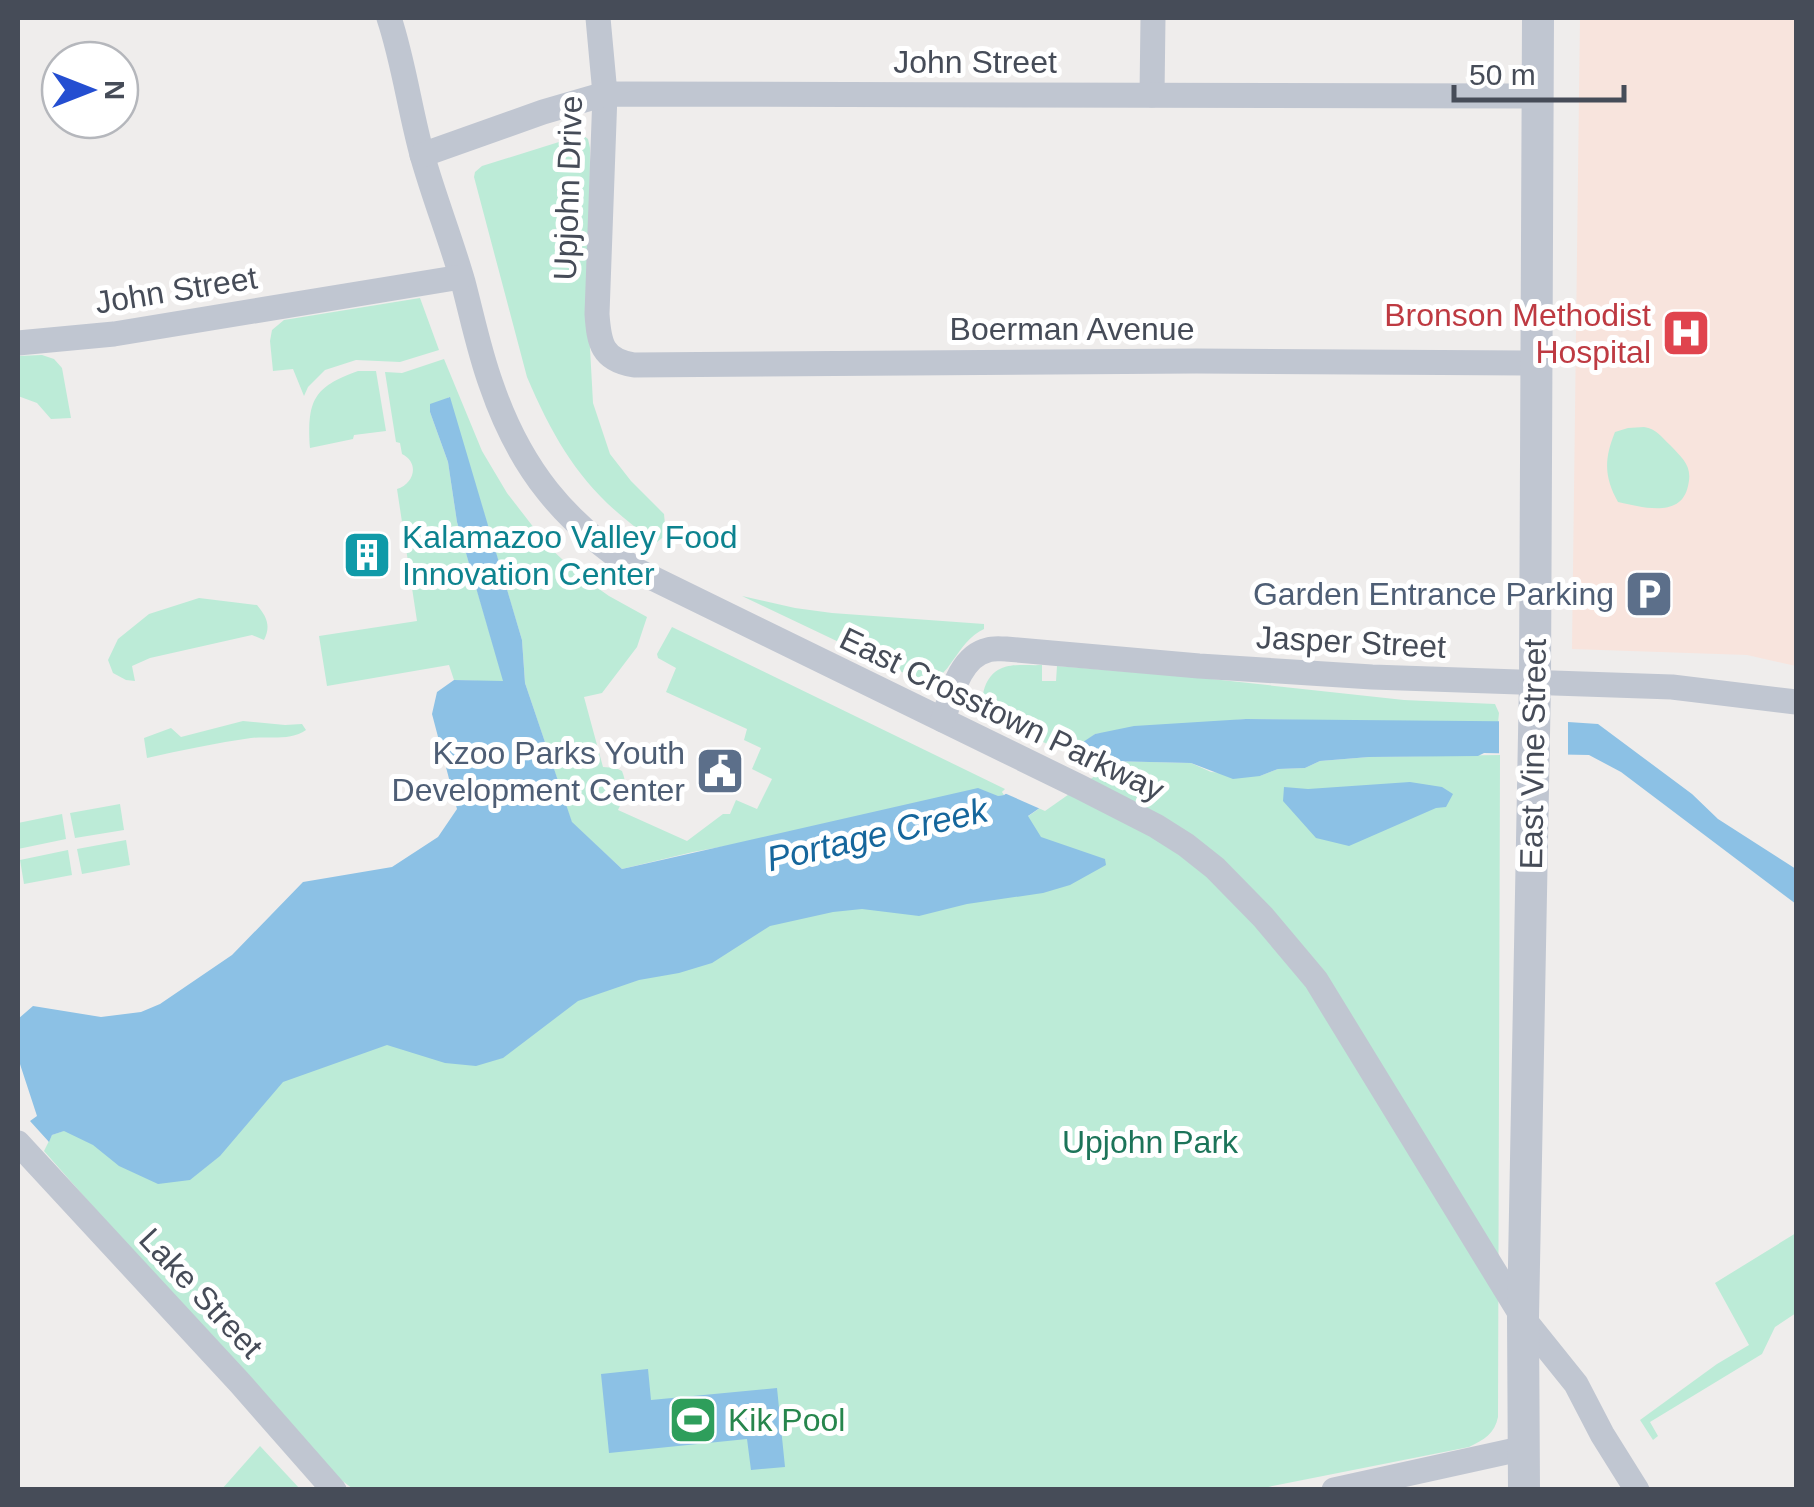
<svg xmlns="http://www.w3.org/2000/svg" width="1814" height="1507" viewBox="0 0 1814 1507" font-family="Helvetica,sans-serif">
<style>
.medical{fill:#f8e4dd}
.green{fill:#bcebd7}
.water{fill:#8cc1e5}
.pier{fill:#efedec}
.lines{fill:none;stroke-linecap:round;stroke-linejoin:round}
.minor{stroke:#c0c6d1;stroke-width:25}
.tertiary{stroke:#c0c6d1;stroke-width:32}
.labels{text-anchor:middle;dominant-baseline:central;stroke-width:10;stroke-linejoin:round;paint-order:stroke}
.street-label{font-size:32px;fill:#464c58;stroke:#fff}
.health-label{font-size:32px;fill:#be3a42;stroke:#fff;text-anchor:end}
.culture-label{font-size:32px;fill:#0d838f;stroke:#fff;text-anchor:start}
.service-label{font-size:32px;fill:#4e5e75;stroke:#fff;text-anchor:end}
.park-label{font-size:32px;fill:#1c7459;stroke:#fff}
.leisure-label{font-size:32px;fill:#27864d;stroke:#fff;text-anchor:start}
.water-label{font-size:35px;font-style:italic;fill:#15669c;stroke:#fff}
</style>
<rect width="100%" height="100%" fill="#efedec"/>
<polygon class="medical" points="1580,18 1796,18 1796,666 1747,655 1572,649"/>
<g class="green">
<path d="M578 136H584L588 139 590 148 589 330 593 403 610 454 631 481 664 514 666 535 657 542C590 499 558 450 527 377L474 177 475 172 482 166Z"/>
<polygon points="420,298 439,350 400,362 356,360 325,370 308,387 304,396 293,369 273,371 270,341 272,330 284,320"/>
<polygon points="42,355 54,359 62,368 71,418 51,419 37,403 18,396 18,356"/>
<path d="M444 359 482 451 507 493 548 546 579 575 609 596 647 617 637 647 602 693 584 697 603 767 616 768 622 771C628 787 626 795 618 810L687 841 723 814H730L736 800 757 809 772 779 752 769 761 748 744 740 747 729 666 692 676 668 658 658 657 654 672 627 1005 789 1002 792 1004 795 693 852 622 869 572 823 525 683 522 640 449 397 430 412 448 462 457 522 504 682 454 680 449 665 327 686 319 636 417 621 397 489C414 484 420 463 402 454L400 443 396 442 385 372 402 373Z"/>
<path d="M358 371H376L386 431 354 435 353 439 310 448C307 401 313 387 358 371Z"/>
<path d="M1644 427C1657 429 1661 437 1670 445 1683 459 1693 466 1688 486 1681 519 1642 507 1618 502 1604 477 1604 459 1615 432L1628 428Z"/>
<path d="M742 596 795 608 832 613 984 624V629C955 642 950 683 923 682Z"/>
<path d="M199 598 257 605C267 617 271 626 264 640L252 635 150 658 132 666 135 681 126 680 113 673 108 660 118 639 149 614Z"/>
<path d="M1042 665V681H1056L1057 666 1193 677 1404 700 1495 704 1499 713 1498 723 1246 719 1095 734 1077 748 1070 745 1062 751C1045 742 993 721 985 707 981 700 983 691 986 684 998 660 1019 666 1042 665Z"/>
<path d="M243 721 285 725 302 724 306 730C291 741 270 736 251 738 217 743 181 750 147 758L144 738 171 728 181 737Z"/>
<path d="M1500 755 1498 1417C1495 1433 1484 1440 1469 1447L1253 1490 353 1489 319 1463 44 1151 52 1135 213 1078 1027 817 1108 761 1191 763 1211 772 1260 776 1278 769 1305 768 1320 761 1369 757Z"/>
<polygon points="120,804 124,830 75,838 70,813"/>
<polygon points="62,814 66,839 18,849 18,823"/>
<polygon points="126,840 130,865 82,874 77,849"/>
<polygon points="68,850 72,875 24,884 20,860"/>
<polygon points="1796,1233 1796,1313 1775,1327 1762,1354 1650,1422 1658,1436 1653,1440 1640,1420 1717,1364 1749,1345 1715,1283"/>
<polygon points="260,1446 300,1489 222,1489"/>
</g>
<g class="water">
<polygon points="450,397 522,640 525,683 572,822 622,869 978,788 998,796 1004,795 1095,734 1134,726 1246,719 1568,722 1598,724 1692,794 1718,819 1796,869 1796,904 1621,772 1589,755 1484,753 1478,756 1369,757 1320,761 1305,768 1278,769 1260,776 1233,779 1191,763 1108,761 1028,816 1041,837 1105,859 1106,865 1070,885 1043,893 967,904 919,916 862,909 833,912 770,926 712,963 679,973 639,980 578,1001 503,1058 476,1066 445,1063 387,1045 283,1082 220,1156 190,1180 158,1184 119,1166 93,1145 64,1131 52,1135 49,1142 30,1121 37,1116 18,1058 18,1019 33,1006 101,1017 141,1012 160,1004 232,955 303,882 392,867 438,837 457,809 432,714 437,692 454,680 503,681 457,522 448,462 430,412 430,404"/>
<polygon points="1410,782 1442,787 1453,794 1446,807 1436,808 1349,846 1316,838 1283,801 1284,787 1308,789"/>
<polygon points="648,1369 651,1400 777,1388 785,1467 751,1470 747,1439 609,1453 601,1374"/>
</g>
<g class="pier">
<polygon points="1499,720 1568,721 1568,756 1499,755"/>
<polygon points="1072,746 1112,764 1045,811 1002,792"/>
</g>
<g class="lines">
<g class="minor">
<path d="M389 18C404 63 410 112 423 158 435 200 451 240 463 282 472 316 479 351 491 384 520 469 564 522 638 571L1080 787 1156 826 1186 845 1215 868 1263 917 1316 980 1523 1318 1576 1384 1602 1434 1637 1490"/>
<path d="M598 18 605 94 597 314C599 343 602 360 634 365L1196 361 1536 363"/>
<polyline points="1152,95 1153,18"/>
<polyline points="422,155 543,112 605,94 1538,96"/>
<polyline points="18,343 114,334 461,277"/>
<path d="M943 720C951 696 960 656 988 650 994 648 1000 649 1006 649L1199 666 1372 677 1672 687 1796 702"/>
<polyline points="18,1143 240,1383 334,1490"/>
<polyline points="1334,1490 1525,1448"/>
</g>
<polyline class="tertiary" points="1524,1490 1523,1318 1535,682 1538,18"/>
</g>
<defs>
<g id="hospital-square" transform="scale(2.5)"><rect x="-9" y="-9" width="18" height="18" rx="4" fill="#e0444e" stroke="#fff"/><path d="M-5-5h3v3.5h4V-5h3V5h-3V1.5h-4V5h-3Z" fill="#fff"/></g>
<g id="building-square" transform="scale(2.5)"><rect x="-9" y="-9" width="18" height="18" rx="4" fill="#0f9aa8" stroke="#fff"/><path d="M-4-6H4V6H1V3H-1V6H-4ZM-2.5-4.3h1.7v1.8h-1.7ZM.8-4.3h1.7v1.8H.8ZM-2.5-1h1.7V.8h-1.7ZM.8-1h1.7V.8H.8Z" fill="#fff"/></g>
<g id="parking-square" transform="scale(2.5)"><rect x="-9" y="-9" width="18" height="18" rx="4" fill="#5c6f8a" stroke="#fff"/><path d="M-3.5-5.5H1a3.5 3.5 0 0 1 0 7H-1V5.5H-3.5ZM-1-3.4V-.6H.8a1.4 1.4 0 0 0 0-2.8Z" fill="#fff"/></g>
<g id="civic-square" transform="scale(2.5)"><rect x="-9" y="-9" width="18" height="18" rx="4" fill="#5c6f8a" stroke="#fff"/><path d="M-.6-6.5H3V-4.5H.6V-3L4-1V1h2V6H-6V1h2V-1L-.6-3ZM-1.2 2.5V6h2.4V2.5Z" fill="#fff"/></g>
<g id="stadium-square" transform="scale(2.5)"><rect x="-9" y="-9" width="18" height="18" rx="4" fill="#2e9e5b" stroke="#fff"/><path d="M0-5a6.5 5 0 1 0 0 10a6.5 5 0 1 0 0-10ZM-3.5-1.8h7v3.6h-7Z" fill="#fff"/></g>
</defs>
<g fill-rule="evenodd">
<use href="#hospital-square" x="1686" y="333"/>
<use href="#building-square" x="367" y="555"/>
<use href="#parking-square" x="1649" y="594"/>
<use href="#civic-square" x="720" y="771"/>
<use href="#stadium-square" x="693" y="1420"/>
</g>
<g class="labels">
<g class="street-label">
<text x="975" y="62">John Street</text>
<text transform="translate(568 188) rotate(-88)">Upjohn Drive</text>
<text transform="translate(176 290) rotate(-9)">John Street</text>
<text x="1072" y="329">Boerman Avenue</text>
<text transform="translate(1351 642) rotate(3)">Jasper Street</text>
<text transform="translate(1002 714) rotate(26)">East Crosstown Parkway</text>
<text transform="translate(1533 754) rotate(-89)">East Vine Street</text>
<text transform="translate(201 1293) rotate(47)">Lake Street</text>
</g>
<g class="health-label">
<text x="1651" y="315">Bronson Methodist<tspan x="1651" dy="37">Hospital</tspan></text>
</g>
<g class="culture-label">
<text x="402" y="537">Kalamazoo Valley Food<tspan x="402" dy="37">Innovation Center</tspan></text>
</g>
<g class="service-label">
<text x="1614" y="594">Garden Entrance Parking</text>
<text x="685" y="753">Kzoo Parks Youth<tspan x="685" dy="37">Development Center</tspan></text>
</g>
<g class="park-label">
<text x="1150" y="1142">Upjohn Park</text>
</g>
<g class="leisure-label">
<text x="728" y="1420">Kik Pool</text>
</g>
<g class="water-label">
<text transform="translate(877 834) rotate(-13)">Portage Creek</text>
</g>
</g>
<rect width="1814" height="1507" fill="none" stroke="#464c58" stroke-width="40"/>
<g transform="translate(90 90) rotate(90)"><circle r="48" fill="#ffffff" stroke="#b5b7bc" stroke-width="2.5"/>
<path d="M0-8L18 38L0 25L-18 38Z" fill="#244ed1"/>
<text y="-15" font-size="28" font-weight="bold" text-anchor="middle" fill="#464c58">N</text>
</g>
<path d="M1454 85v15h170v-15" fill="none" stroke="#464c58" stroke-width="5"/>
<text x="1469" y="85" font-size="30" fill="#464c58" stroke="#ffffff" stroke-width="8" paint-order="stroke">50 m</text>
</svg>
